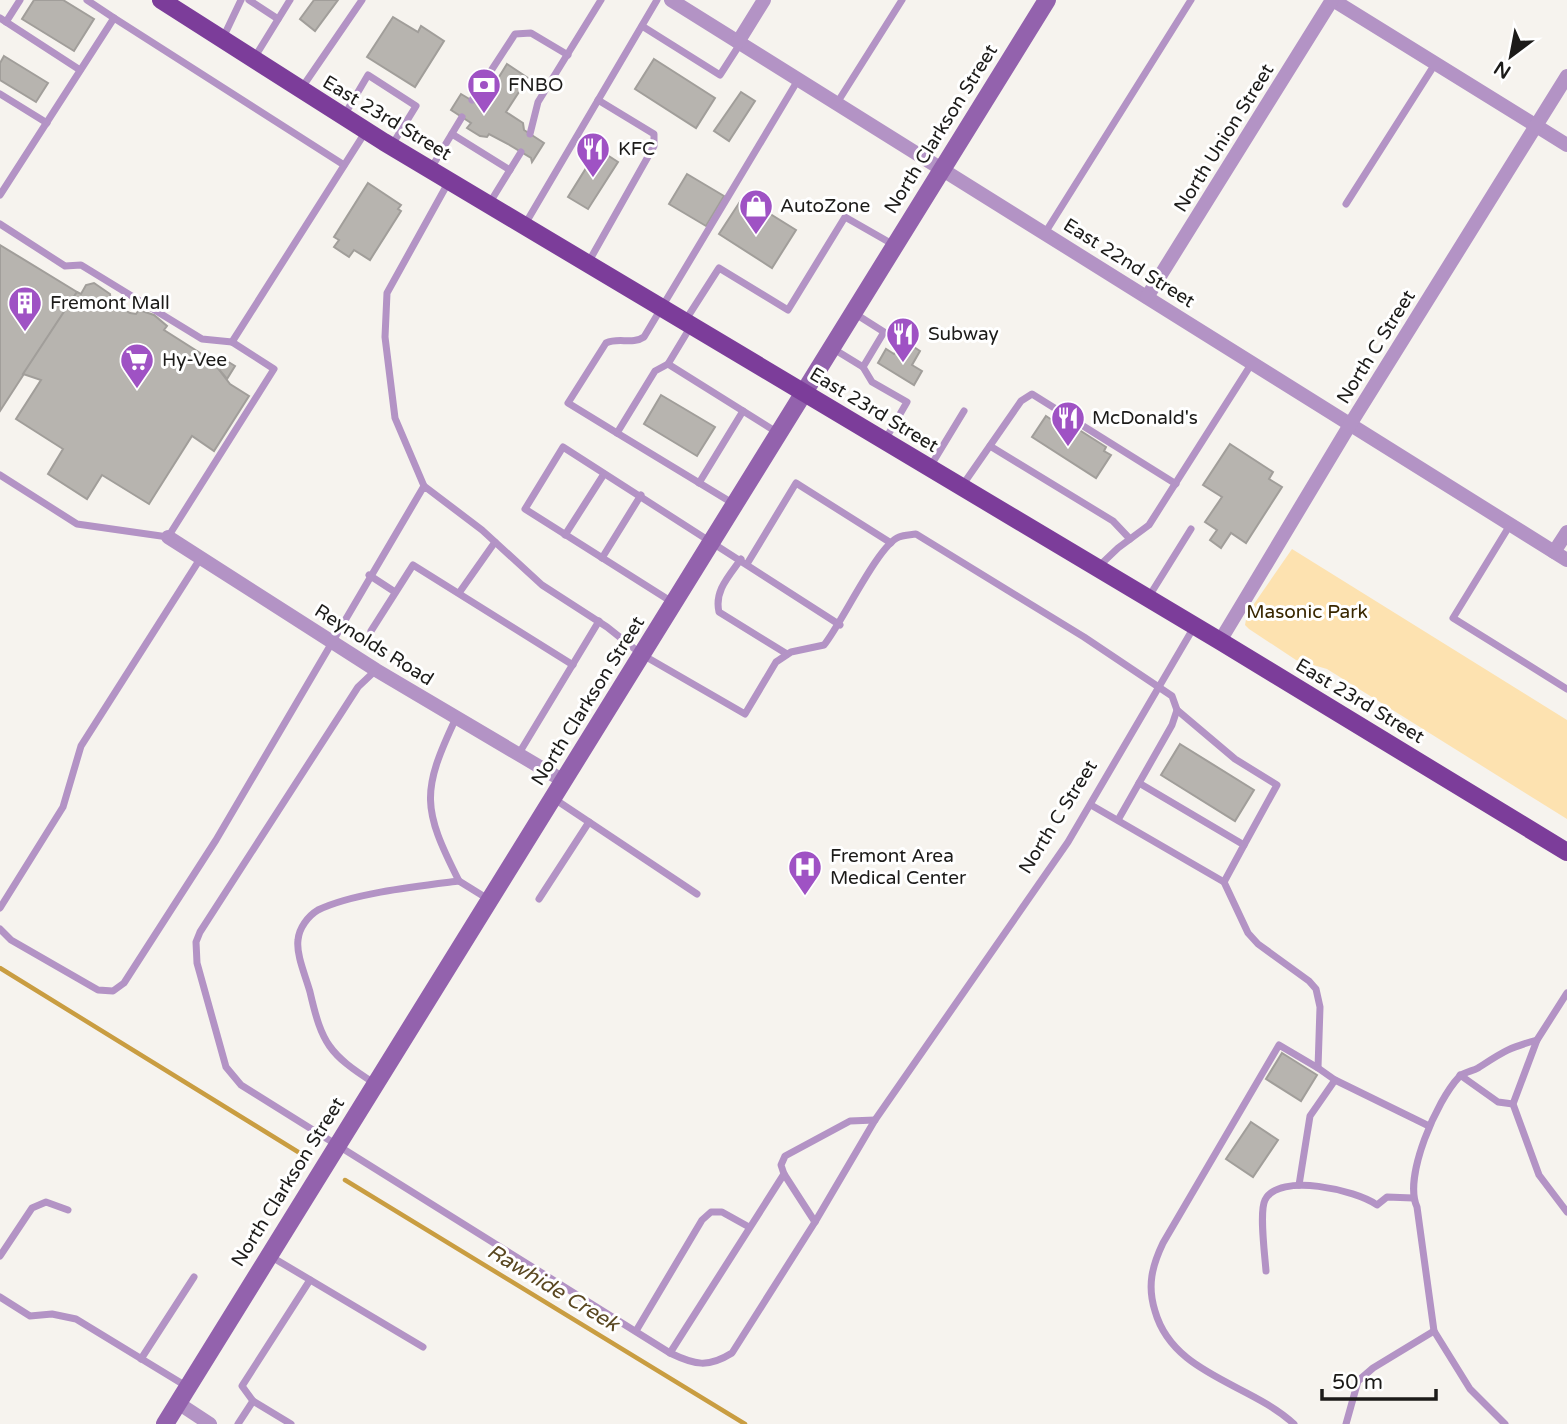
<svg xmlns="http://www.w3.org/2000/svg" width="1567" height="1424" viewBox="0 0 1567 1424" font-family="'Varela Round',sans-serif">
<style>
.green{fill:#fde2b0}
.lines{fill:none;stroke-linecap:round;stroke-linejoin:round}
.stream{stroke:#c99d41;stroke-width:4.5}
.building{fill:#b7b4af;stroke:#a19e9a;stroke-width:2}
.lane{stroke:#b393c5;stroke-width:7}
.street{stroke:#b393c5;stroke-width:14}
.secondary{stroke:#9362ad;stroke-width:18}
.primary{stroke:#7c3d9a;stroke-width:18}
.labels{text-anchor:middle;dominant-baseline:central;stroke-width:6;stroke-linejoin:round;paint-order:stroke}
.poi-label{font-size:19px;fill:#1c1b19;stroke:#fff;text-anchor:start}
.street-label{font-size:19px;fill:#1c1b19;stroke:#fff}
.park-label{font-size:19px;fill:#392700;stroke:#fff}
.water-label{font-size:21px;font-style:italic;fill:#5a4822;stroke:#fff}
</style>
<rect width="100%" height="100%" fill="#f6f3ee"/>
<polygon class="green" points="1292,549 1567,720 1567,819 1327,669 1296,660 1249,629 1245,625 1247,614"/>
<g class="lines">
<g class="stream">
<polyline points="0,968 303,1155"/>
<polyline points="345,1180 745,1424"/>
</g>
</g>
<g class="building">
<polygon points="34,0 63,0 94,19 74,51 22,19"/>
<polygon points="314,0 338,0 315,31 300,19"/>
<polygon points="393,17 418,32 421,26 444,41 415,87 367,57"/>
<polygon points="4,56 48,83 36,102 0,80 0,63"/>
<polygon points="654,59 715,98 696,128 635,89"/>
<polygon points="507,64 528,78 506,112 523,123 524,130 544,143 532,162 531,158 508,144 489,134 487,137 480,136 467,128 471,123 451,110 461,94 481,106"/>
<polygon points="741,92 755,101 729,141 714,131"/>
<polygon points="598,149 618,162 588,209 568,197"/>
<polygon points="687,174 724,196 706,226 669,204"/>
<polygon points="368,183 401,205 398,209 401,211 370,260 354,250 349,257 334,247 339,240 334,237"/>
<polygon points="743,197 796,230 772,268 719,234"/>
<polygon points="0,245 77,292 0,411"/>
<polygon points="94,283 110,294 111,302 130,313 136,314 139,310 154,315 167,326 164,330 208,358 206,361 217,367 230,384 249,396 214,451 192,436 149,504 102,475 87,499 48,474 63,449 16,419 41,380 23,374 77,292 81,294 86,285"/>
<polygon points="903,340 920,351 912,365 922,371 914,385 878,363 886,349 894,354"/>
<polygon points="222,358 235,366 227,379 217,367"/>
<polygon points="661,395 715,427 697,456 644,424"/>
<polygon points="1046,416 1069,431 1073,426 1106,447 1104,451 1111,455 1096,478 1032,437"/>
<polygon points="1230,444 1273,472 1269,479 1282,487 1246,543 1231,533 1221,548 1210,540 1217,530 1205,522 1222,497 1203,485"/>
<polygon points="1180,744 1254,790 1235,821 1161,775"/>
<polygon points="1282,1053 1317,1075 1301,1101 1266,1079"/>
<polygon points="1251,1122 1278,1140 1253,1177 1226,1159"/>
</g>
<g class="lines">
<g class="lane">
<polyline points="87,0 114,18"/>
<polyline points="249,0 278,19"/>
<polyline points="0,18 80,70"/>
<polyline points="6,22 20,0"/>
<polyline points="642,26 720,75 740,44"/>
<polyline points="222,40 241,0"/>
<polyline points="253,60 290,0"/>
<polyline points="301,89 362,0"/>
<polyline points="0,94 47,123"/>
<polyline points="472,100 515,34 531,33 568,55"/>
<polyline points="837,103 902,0"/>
<polyline points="345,114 368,75 416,106 392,145"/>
<polyline points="452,134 510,170"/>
<polyline points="530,134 538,102 601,0"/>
<polyline points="430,170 462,117"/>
<polyline points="0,195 114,18 344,165"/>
<polyline points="489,204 521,152"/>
<polyline points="1346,204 1435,64"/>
<polyline points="0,224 65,266 81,265 202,339 232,342"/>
<polyline points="524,226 657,0"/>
<polyline points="1045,233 1191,0"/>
<polyline points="588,263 654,146 654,134 598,100"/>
<polyline points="854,313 884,332 863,367"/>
<polyline points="685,321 719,268 788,310 845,217 894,245"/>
<polyline points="691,326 668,364 655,371 617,433 734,504"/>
<polyline points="832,348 863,367 872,382 907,402 885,440"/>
<polyline points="668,364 778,433"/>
<path d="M617 433 568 403 606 343C619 337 632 345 644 337L798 80"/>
<polyline points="990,446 1113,521 1130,539"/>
<polyline points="930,467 964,411"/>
<polyline points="0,475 77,524 168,537 274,369 232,342 366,131"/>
<polyline points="699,483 743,411"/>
<polyline points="424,486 395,418 385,337 387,293 448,183"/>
<polyline points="962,486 1021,401 1032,394 1176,484"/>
<polyline points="1510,525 1453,618 1567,689"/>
<polyline points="565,535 604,474"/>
<polyline points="602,558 641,495"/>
<path d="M741 559C729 576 714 591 719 612L787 654"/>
<polyline points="747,564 796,483 891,543"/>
<polyline points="1097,568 1118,548 1149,525 1252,363"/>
<polyline points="369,575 395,592"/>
<polyline points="459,593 495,542"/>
<polyline points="1148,598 1191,529"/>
<polyline points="672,602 525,509 563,447 840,625"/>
<polyline points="371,631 413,565 573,665"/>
<path d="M376 670 358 687 200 932 196 942 197 963 226 1067 241 1085 670 1353C695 1365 708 1368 732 1353L815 1222 875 1120 1068 842 1194 627"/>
<polyline points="1177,710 1235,759 1277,785 1244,845"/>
<path d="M456 718C421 792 422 808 459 881"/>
<polyline points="518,755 599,621"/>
<polyline points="1139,783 1244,845 1224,882"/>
<polyline points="553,798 697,894"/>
<path d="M1091 805 1224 882 1248 933 1258 944 1309 981 1316 989 1320 1007 1318 1068 1279 1045 1163 1243C1152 1266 1147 1286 1155 1311 1173 1375 1250 1383 1294 1424"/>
<polyline points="539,899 589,822"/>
<polyline points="0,908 63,807 81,746 200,559"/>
<path d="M0 929 11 940 98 990 113 991 124 983 216 840 424 486 482 530 542 585 607 627 641 654 745 714 776 662 791 652 824 645C842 623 878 545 899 537 904 535 910 535 916 534L1084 637 1172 696 1177 710 1172 725 1118 820"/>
<polyline points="1537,1040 1513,1104 1539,1175 1567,1212"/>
<polyline points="1318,1068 1335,1080"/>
<polyline points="1460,1075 1498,1102 1513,1104"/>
<path d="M374 1083C329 1054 322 1044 310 992 306 977 296 955 298 940 299 928 308 916 318 910 353 893 419 886 459 881L488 899"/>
<polyline points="1299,1185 1310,1116 1335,1080 1429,1126"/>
<polyline points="815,1222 784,1174 781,1165 785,1156 850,1121 875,1120"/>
<polyline points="0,1256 32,1208 46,1202 68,1210"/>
<polyline points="270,1256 423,1347"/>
<path d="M1266 1271C1265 1256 1259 1212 1265 1200 1279 1172 1356 1190 1377 1205L1387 1197 1413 1198"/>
<polyline points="0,1297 30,1316 52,1314 76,1319 186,1386"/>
<polyline points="636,1331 702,1220 711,1212 722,1212 749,1227"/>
<polyline points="670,1353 784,1174"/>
<polyline points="141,1359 194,1277"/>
<polyline points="238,1424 253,1401"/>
<polyline points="291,1424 253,1401 242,1386 310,1280"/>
<polyline points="1346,1424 1358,1381 1373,1368 1434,1331"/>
<path d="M1505 1424 1470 1389 1434 1331 1417 1207C1403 1177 1437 1100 1459 1077 1464 1072 1473 1071 1478 1068 1503 1052 1508 1048 1537 1040L1567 993"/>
</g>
<g class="street">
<polyline points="671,0 1567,560"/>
<polyline points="1333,0 1567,145"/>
<polyline points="738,42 764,0"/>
<polyline points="1147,297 1332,0"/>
<polyline points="168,537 376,670 562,780"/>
<polyline points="1554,552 1567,532"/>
<polyline points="1220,641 1351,423 1567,76"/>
<polyline points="178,1403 210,1424"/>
</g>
<polyline class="secondary" points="165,1424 1047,0"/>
<polyline class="primary" points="161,0 384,142 1220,641 1567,852"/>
</g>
<defs>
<g id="bank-pin" transform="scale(1.75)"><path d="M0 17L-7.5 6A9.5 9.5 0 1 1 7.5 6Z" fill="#9f52c4" stroke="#fff"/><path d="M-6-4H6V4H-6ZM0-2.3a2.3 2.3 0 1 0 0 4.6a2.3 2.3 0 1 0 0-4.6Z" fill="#fff"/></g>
<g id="restaurant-pin" transform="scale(1.75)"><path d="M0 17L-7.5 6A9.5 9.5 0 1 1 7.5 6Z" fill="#9f52c4" stroke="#fff"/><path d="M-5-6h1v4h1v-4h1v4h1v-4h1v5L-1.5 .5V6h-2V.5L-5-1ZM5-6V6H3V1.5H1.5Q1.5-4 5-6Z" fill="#fff"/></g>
<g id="shop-pin" transform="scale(1.75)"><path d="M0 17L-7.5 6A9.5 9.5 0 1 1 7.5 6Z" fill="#9f52c4" stroke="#fff"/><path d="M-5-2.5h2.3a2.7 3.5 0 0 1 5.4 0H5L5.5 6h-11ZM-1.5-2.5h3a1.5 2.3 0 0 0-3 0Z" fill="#fff"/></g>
<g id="building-pin" transform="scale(1.75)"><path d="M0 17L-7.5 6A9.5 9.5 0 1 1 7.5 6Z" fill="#9f52c4" stroke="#fff"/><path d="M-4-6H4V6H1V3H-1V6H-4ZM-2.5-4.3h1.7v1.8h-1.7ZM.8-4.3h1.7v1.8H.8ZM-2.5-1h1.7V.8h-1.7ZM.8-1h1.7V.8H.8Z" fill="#fff"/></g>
<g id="supermarket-pin" transform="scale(1.75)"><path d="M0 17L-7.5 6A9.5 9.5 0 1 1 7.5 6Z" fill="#9f52c4" stroke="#fff"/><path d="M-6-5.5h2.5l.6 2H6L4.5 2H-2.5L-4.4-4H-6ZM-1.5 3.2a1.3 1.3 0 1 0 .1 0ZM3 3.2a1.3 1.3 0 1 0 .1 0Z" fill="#fff"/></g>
<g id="hospital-pin" transform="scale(1.75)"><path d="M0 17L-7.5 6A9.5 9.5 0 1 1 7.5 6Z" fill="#9f52c4" stroke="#fff"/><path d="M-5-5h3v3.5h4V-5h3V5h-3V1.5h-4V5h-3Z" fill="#fff"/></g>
</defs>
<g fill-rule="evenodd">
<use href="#bank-pin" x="484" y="85"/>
<use href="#restaurant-pin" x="593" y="149"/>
<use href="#shop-pin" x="756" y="206"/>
<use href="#building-pin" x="25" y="303"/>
<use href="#restaurant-pin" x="903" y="334"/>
<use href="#supermarket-pin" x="137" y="360"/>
<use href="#restaurant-pin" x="1068" y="418"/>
<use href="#hospital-pin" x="805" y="867"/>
</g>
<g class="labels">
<g class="poi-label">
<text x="508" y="85">FNBO</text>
<text x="618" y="149">KFC</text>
<text x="780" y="206">AutoZone</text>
<text x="50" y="303">Fremont Mall</text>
<text x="928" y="334">Subway</text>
<text x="162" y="360">Hy-Vee</text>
<text x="1092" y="418">McDonald's</text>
<text x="830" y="856">Fremont Area<tspan x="830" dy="22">Medical Center</tspan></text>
</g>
<g class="street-label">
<text transform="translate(387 118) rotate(31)">East 23rd Street</text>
<text transform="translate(941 129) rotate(-58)">North Clarkson Street</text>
<text transform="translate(1224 138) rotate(-58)">North Union Street</text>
<text transform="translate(1129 263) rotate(32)">East 22nd Street</text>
<text transform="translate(1376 347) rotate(-58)">North C Street</text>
<text transform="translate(874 410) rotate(31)">East 23rd Street</text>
<text transform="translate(374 645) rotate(32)">Reynolds Road</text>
<text transform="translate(588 701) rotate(-58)">North Clarkson Street</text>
<text transform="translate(1360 701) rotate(31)">East 23rd Street</text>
<text transform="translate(1058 817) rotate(-58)">North C Street</text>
<text transform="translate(288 1182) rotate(-58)">North Clarkson Street</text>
</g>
<g class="park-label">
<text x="1307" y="612">Masonic Park</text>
</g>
<g class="water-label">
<text transform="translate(553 1288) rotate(31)">Rawhide Creek</text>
</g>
</g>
<g transform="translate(1511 56) rotate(212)" stroke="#ffffff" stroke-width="5" paint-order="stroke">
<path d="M0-5L12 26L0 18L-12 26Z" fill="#1c1b19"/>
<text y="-10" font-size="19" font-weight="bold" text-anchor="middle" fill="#1c1b19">N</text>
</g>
<path d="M1322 1389v10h114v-10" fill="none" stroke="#1c1b19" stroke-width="3.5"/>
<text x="1332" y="1389" font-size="21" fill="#1c1b19" stroke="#ffffff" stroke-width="5" paint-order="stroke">50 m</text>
</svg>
